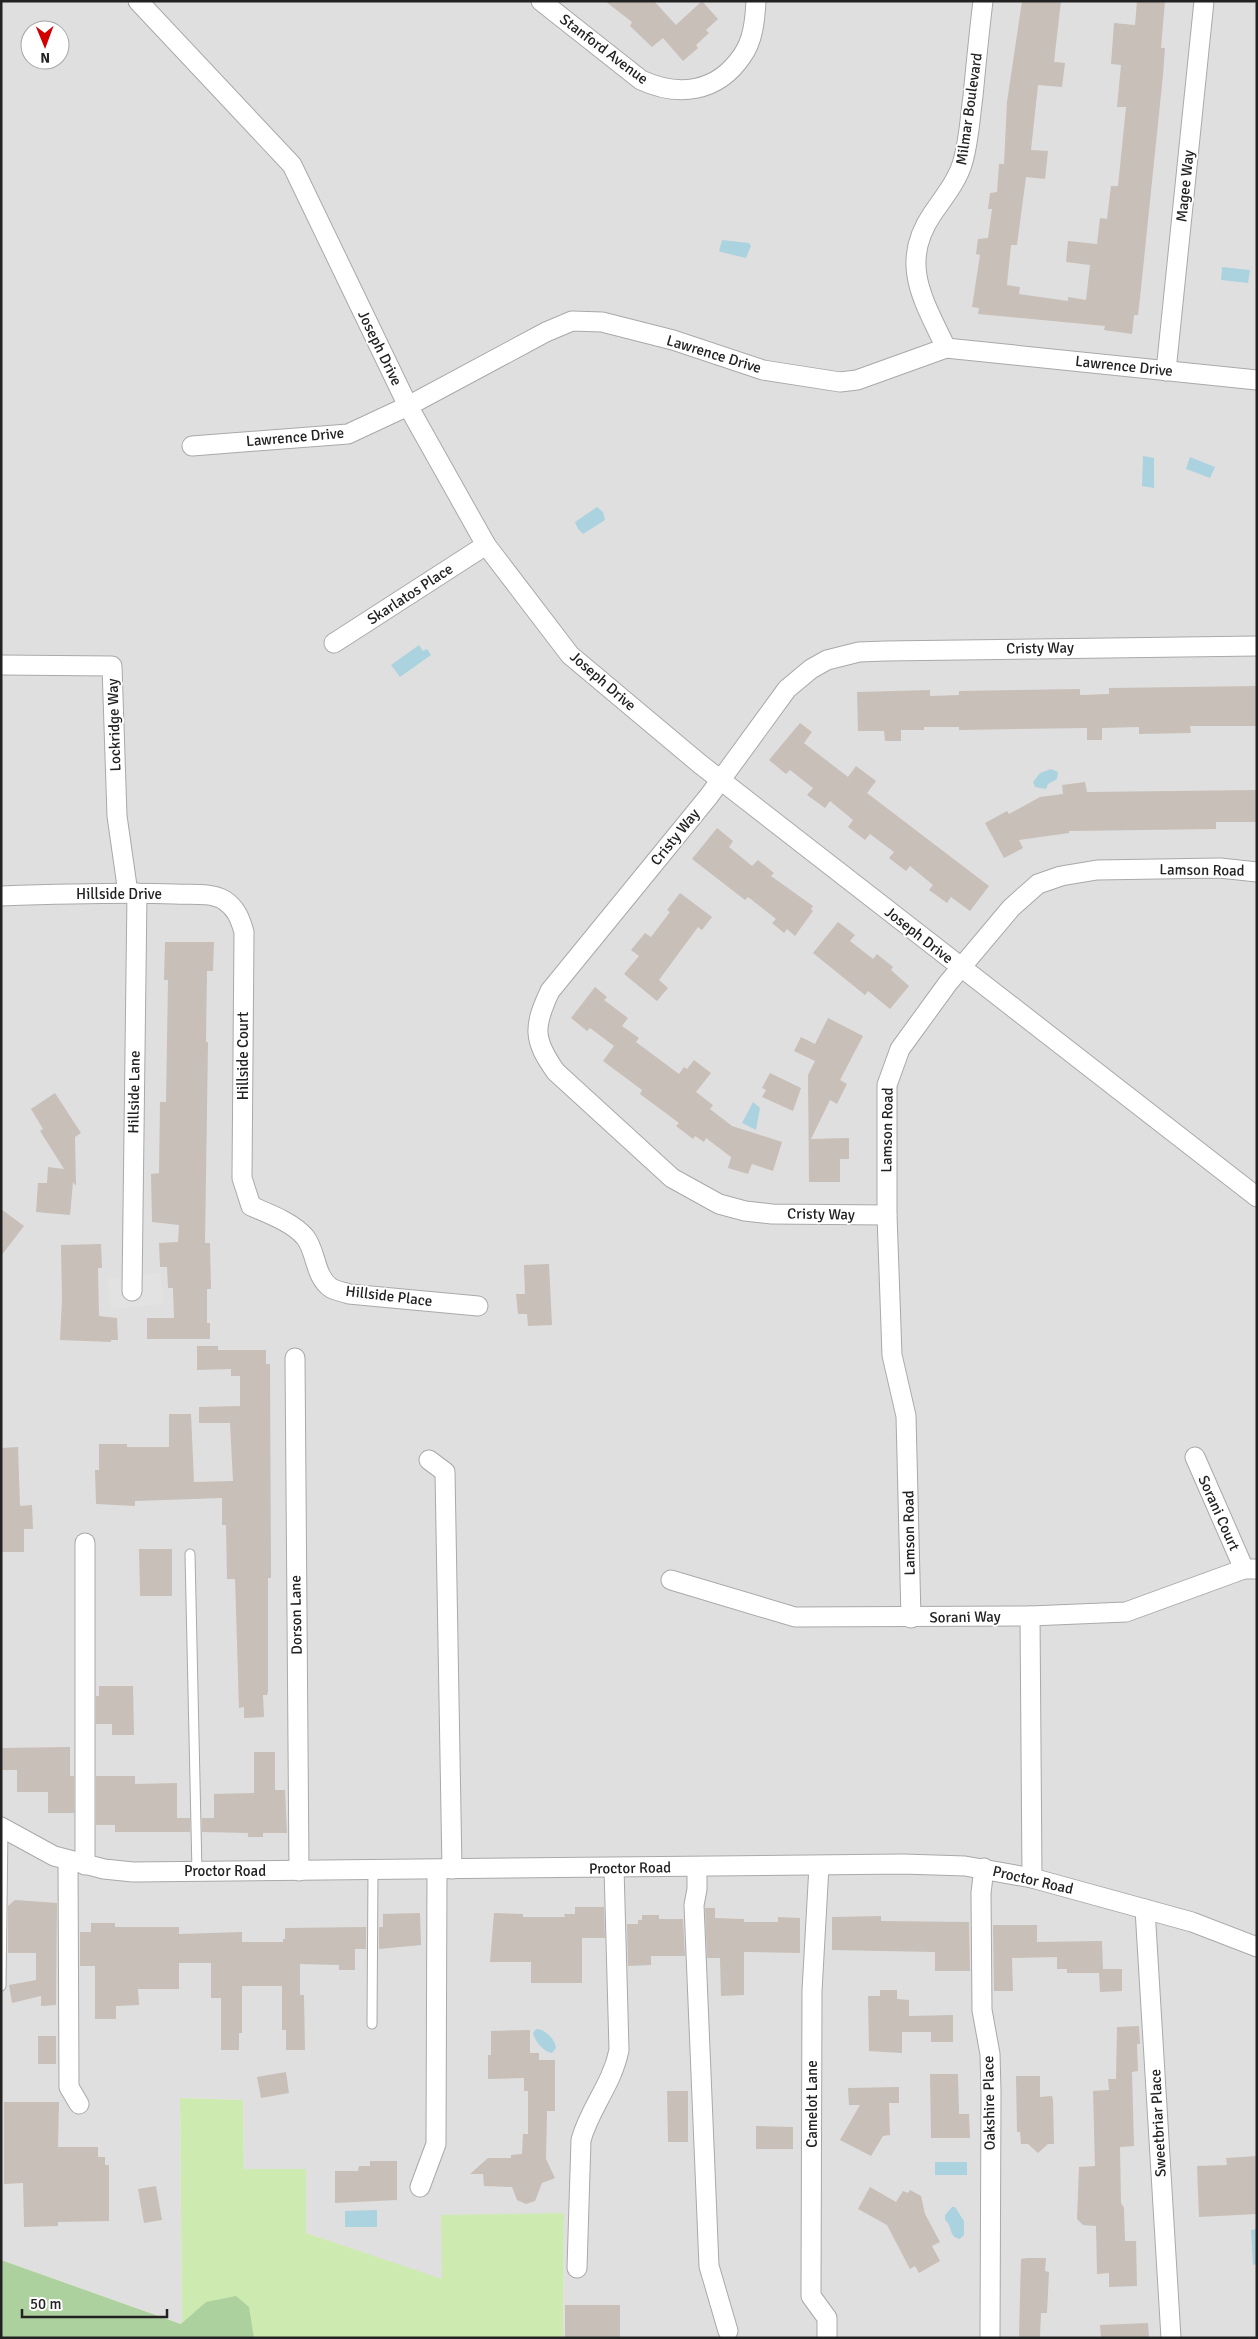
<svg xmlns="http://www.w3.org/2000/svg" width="1258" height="2339" viewBox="0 0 1258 2339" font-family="Signika,sans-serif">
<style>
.residential{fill:#e0dfdf;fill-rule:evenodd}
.grass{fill:#cdebb0}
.forest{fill:#add19e}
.parking{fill:#e2e2e2}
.water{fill:#aad3df}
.building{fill:#c7bfb8}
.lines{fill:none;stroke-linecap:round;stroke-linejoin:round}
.service-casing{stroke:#a9a9a9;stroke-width:11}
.minor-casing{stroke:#a9a9a9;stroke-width:21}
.service{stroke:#fff;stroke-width:9}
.minor{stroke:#fff;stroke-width:19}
.labels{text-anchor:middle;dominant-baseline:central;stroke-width:4;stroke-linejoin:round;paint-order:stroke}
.street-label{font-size:15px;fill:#222;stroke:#fff}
</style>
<rect width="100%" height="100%" fill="#f2efe9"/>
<path class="residential" d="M1 1H1257V2338H563L564 2213 443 2280 306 2233V2169L244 2170 243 2100 180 2098 182 2324 1 2260ZM30 30H60V60H30Z"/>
<polygon class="grass" points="180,2098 243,2100 244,2169 306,2169 306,2233 442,2279 441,2215 564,2213 563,2338 254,2338 206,2302 182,2324"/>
<polygon class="forest" points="1,2260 181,2324 206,2302 236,2296 249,2307 254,2338 1,2338"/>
<polygon class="parking" points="160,1273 163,1304 111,1309 108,1279"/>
<g class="water">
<polygon points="722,240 749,243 751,246 746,258 721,252 719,251"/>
<polygon points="1222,267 1250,270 1248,283 1221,280"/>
<polygon points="1143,456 1154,458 1154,488 1142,486"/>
<polygon points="1190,457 1215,467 1210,478 1186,469"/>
<polygon points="597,507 603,512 605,520 583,534 578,529 575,522"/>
<polygon points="419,645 423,651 427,649 431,655 400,677 391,665"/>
<polygon points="1051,769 1058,772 1057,779 1048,784 1046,789 1035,787 1033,782 1040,773"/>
<polygon points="753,1102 760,1108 756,1130 742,1123"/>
<path d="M536 2029C545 2029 555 2039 556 2048L552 2053C544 2052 535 2042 533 2033Z"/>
<rect x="935" y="2162" width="32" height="13"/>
<path d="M952 2207H955L964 2221V2235L960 2239C948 2237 953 2226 945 2220V2215Z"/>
<polygon points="377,2210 377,2227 345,2227 345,2211"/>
<polygon points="1257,2229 1257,2264 1253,2265 1251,2230"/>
</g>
<g class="building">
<polygon points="605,1 654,1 676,25 702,1 718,19 706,30 709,33 696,45 698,48 683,61 663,38 652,47 630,26 632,22"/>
<polygon points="1022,1 1061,1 1054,62 1065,63 1062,87 1038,85 1031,150 1048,151 1045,179 1026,177 1017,245 1011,245 1007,285 1020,287 1019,294 1068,301 1068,297 1086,300 1090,265 1066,262 1068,241 1097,244 1100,218 1107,219 1111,186 1118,186 1126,107 1117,107 1121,65 1111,64 1114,23 1135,25 1137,1 1165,1 1161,48 1165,48 1163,75 1140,298 1138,315 1134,315 1132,334 1104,330 1105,326 978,314 979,308 972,307 980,255 976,254 978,239 988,238 992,209 988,209 990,193 997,192 999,164 1004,164 1007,102"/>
<polygon points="1257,686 1257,726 1190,726 1191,733 1139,734 1139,727 1102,728 1102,740 1087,740 1087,728 959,730 959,727 924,727 924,730 901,730 901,741 885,741 884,731 858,731 857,692 930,690 930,696 959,695 959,691 1080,689 1080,695 1109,694 1109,688"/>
<polygon points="800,723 812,732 804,743 848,777 856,766 876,781 867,793 989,886 970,911 951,897 947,903 929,890 933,885 910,866 906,871 889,858 894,852 870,834 865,840 848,827 853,820 830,801 825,808 807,795 813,788 790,770 786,774 769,760"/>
<polygon points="1085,782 1087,792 1257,790 1257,822 1216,822 1216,829 1069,831 1069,833 1019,840 1023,848 1004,858 985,823 1007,811 1009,814 1040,797 1063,794 1062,785"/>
<polygon points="717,828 733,841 729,847 752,866 758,860 774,873 771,876 813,906 811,909 813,911 795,936 787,929 784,933 772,923 776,919 748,897 745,900 692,859"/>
<polygon points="680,893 712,917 702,930 698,927 659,980 668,988 657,1001 624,974 639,956 631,950 645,933 651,937 670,912 667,910"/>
<polygon points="838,922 855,935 850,941 873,959 877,954 893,967 891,970 909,986 890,1009 868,991 865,995 813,953"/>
<polygon points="165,942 214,942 213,971 207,971 206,1042 208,1042 205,1243 210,1243 211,1289 207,1289 207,1323 210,1323 210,1339 147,1339 147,1318 174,1318 173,1288 168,1288 167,1267 160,1267 159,1243 178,1242 179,1225 152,1222 151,1174 159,1173 160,1102 166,1102 168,980 164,980"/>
<polygon points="595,987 607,997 604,1000 628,1018 622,1026 639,1038 636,1042 679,1074 684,1067 687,1069 694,1060 711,1073 696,1092 713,1105 710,1109 732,1126 782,1142 773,1171 752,1164 748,1174 728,1168 731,1157 706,1138 704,1142 695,1136 693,1139 676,1126 679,1123 640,1094 642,1090 603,1061 614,1046 590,1028 587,1031 571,1018"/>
<polygon points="828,1018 863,1036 840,1080 847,1084 837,1104 830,1100 811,1139 849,1138 849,1159 840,1159 840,1182 809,1182 808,1075 815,1061 794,1051 801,1037 815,1044"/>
<polygon points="770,1073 801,1088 793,1111 762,1097 766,1090 762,1088"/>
<polygon points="55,1093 81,1133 75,1137 76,1186 73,1182 70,1215 36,1212 38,1183 47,1183 48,1167 64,1169 40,1131 43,1129 31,1109"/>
<polygon points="1,1209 24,1226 1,1256"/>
<polygon points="101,1244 102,1268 98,1268 99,1316 117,1318 118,1340 111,1340 111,1342 60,1340 62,1299 61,1245"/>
<polygon points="549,1264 552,1325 528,1326 527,1314 518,1314 516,1294 525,1294 524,1265"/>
<polygon points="197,1346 218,1346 218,1350 266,1350 266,1364 270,1364 271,1578 268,1578 268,1692 267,1695 263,1695 264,1717 244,1718 244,1707 239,1708 235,1579 227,1579 226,1525 222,1525 222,1498 135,1501 135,1506 96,1504 95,1470 99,1470 99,1444 127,1444 127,1447 169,1447 169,1414 191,1414 194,1482 233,1481 230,1423 199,1423 199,1407 240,1406 240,1376 231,1376 231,1369 197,1370"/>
<polygon points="18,1447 20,1506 32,1505 33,1529 24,1529 24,1552 1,1552 1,1448"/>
<polygon points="139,1549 172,1549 172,1596 140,1596"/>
<polygon points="99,1686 133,1686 134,1735 112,1735 112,1724 96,1724 96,1696 99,1696"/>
<polygon points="70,1747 70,1776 74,1776 74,1813 48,1813 48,1792 17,1792 17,1770 1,1770 1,1748"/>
<polygon points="254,1752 275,1752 275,1790 285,1790 287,1833 263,1833 263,1837 248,1837 248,1833 202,1832 202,1818 214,1818 214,1794 254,1793"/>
<polygon points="96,1776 135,1776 135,1784 177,1783 177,1818 190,1818 190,1832 115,1832 115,1825 96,1825"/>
<polygon points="15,1900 57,1903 56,2005 41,2006 41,1996 12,2003 9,1985 36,1980 36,1953 8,1953 8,1906"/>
<polygon points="575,1907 604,1907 605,1938 582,1938 582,1983 531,1983 531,1962 490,1962 494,1913 523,1914 523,1917 565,1917 564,1914 575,1914"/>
<polygon points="705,1908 715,1908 715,1918 744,1919 744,1922 778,1922 778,1917 800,1918 800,1953 744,1952 744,1995 721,1996 720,1958 707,1958"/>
<polygon points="420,1913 421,1945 379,1949 379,1927 383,1927 383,1914"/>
<polygon points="642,1915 659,1915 659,1919 683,1919 685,1956 651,1956 651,1965 628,1966 627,1924 638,1924 638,1920 642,1920"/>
<polygon points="881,1916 881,1921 969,1922 970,1971 935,1971 935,1952 832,1950 832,1917"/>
<polygon points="91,1923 115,1923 115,1927 179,1927 179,1934 242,1932 242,1942 283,1942 283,1939 285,1939 285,1928 366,1927 366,1949 355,1949 355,1970 339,1970 339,1965 300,1964 300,1995 304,1995 305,2050 286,2050 286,2030 282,2030 282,1986 242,1986 242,2033 239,2033 239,2050 221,2050 221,1998 211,1998 211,1963 179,1963 179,1989 138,1989 139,2005 116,2006 116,2019 95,2019 95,1966 80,1966 80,1932 91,1932"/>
<polygon points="993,1925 1037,1925 1037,1942 1102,1941 1103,1969 1122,1969 1122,1991 1100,1992 1099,1973 1067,1973 1067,1969 1057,1969 1057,1957 1012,1958 1013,1991 994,1991"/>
<polygon points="880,1990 897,1990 897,1999 909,2000 909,2016 953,2015 953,2042 931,2042 931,2032 902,2032 902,2053 869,2051 868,1996 880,1996"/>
<polygon points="1139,2026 1140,2044 1137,2044 1138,2071 1132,2072 1134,2146 1120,2147 1121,2203 1124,2208 1125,2241 1136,2241 1137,2286 1109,2287 1109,2273 1097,2274 1096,2226 1083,2225 1077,2219 1079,2167 1095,2166 1093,2091 1109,2090 1108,2079 1116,2079 1117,2027"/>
<polygon points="530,2030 530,2053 539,2053 539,2060 555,2060 555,2111 547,2111 546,2159 555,2178 542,2183 535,2201 526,2204 517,2200 512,2187 484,2186 483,2174 470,2174 488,2158 511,2158 511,2155 522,2154 523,2134 528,2134 528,2091 524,2091 524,2078 488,2079 488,2055 491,2055 491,2031"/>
<rect x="38" y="2036" width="18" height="28"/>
<polygon points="286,2072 289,2093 261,2098 257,2077"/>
<polygon points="930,2074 958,2074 959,2114 969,2114 970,2138 931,2138"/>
<polygon points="1016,2076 1040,2076 1040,2097 1052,2096 1053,2100 1054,2144 1048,2144 1038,2153 1028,2144 1021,2144 1020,2132 1017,2132"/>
<polygon points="899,2087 899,2103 889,2103 890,2135 883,2136 871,2156 840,2140 860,2105 849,2105 848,2088"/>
<polygon points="667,2091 688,2091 688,2142 668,2142"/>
<polygon points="4,2102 59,2102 58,2147 98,2147 98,2157 105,2157 105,2165 109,2165 109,2221 58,2222 58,2226 24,2227 23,2183 4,2184"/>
<polygon points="756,2126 793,2127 793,2149 756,2149"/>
<polygon points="1257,2156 1257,2214 1199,2217 1197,2166 1227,2165 1226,2158"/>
<polygon points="370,2161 397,2161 397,2200 335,2203 335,2171 358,2171 359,2166 370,2166"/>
<polygon points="156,2186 162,2220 144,2223 138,2189"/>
<polygon points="870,2187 896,2202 903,2191 908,2193 910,2190 921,2196 925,2214 940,2242 932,2246 940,2261 919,2273 915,2266 910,2269 887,2225 858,2209"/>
<polygon points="1027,2258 1046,2258 1045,2271 1049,2272 1047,2313 1041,2313 1040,2338 1020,2338 1019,2335 1021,2259"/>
<rect x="565" y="2305" width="55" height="33"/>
<polygon points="1148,2323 1149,2338 1101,2338 1100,2325"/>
</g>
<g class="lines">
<g class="service-casing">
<g id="service">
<polyline points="190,1554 197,1872"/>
<polyline points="1,1986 3,1828"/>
<polyline points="372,2024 373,1870"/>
</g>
</g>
<g class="minor-casing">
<g id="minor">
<polyline points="138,1 292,165 408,406 486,545 570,655 700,764 1257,1197"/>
<path d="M541 1 641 80C678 97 717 93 742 56 753 41 755 20 756 1"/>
<path d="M946 348C924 301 898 263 933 213 944 197 958 180 963 161 969 140 970 118 973 96 976 65 979 33 983 1"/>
<polyline points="1166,371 1204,1"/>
<polyline points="192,446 348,434 408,406 546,332 572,321 602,322 673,340 763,370 840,382 857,380 946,348 1257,380"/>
<polyline points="334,643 486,545"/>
<polyline points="1,665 112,666 117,816 128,893"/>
<path d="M1 896C59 894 117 892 175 894 190 895 210 892 224 900 236 908 240 918 244 932L242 1178 251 1206C269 1214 292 1222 305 1237 317 1252 314 1276 331 1288 336 1291 344 1292 349 1294L478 1306"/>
<path d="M887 1215 772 1214 745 1211 719 1204 672 1178 556 1072C533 1040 533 1027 550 991L709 796 787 689 811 669 827 660 859 652 885 651 1257 646"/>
<polyline points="132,1291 137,893"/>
<polyline points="295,1358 299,1871"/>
<polyline points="1195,1457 1244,1569"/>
<polyline points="429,1460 445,1472 452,1869"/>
<polyline points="85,1543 85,1865"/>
<polyline points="671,1580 795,1617 1030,1616 1126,1612 1244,1569 1257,1569"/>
<polyline points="1030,1616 1032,1878"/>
<polyline points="911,1618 906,1416 892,1355 887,1215 887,1085 900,1049 948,983 1011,908 1038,884 1061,876 1097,870 1220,868 1257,872"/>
<polyline points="1,1827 54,1856 104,1869 133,1872 903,1864 965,1866 1032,1878 1192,1922 1257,1947"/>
<polyline points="68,1860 69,2087 79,2104"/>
<polyline points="819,1866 812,1991 811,2296 827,2318 827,2338"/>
<polyline points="697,1867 697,1889 694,1905 709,2266 728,2331"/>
<polyline points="984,1868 981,1893 982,2010 990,2054 991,2092 990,2338"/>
<polyline points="1145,1909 1171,2338"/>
<polyline points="420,2187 436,2144 437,1870"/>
<path d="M577 2268 581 2140C590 2107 612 2085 619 2050L614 1868"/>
</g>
</g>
<use href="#service" class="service"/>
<use href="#minor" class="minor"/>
</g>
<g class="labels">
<g class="street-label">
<text transform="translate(604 49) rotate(37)">Stanford Avenue</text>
<text transform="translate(969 109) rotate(-82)">Milmar Boulevard</text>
<text transform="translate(1185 186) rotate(-84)">Magee Way</text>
<text transform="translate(380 348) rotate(64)">Joseph Drive</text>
<text transform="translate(714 354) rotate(17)">Lawrence Drive</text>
<text transform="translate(1124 366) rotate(6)">Lawrence Drive</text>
<text transform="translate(295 437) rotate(-5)">Lawrence Drive</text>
<text transform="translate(410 594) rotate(-33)">Skarlatos Place</text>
<text transform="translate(1040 648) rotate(-1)">Cristy Way</text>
<text transform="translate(603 681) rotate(41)">Joseph Drive</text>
<text transform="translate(114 725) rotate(-92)">Lockridge Way</text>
<text transform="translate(675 837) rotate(-51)">Cristy Way</text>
<text transform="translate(1202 870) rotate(1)">Lamson Road</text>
<text x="119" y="894">Hillside Drive</text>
<text transform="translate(919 935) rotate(38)">Joseph Drive</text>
<text transform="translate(243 1056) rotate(-90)">Hillside Court</text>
<text transform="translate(134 1092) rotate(-89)">Hillside Lane</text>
<text transform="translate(887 1130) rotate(-89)">Lamson Road</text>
<text transform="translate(821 1214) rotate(1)">Cristy Way</text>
<text transform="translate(389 1296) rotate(7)">Hillside Place</text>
<text transform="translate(1219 1513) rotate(66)">Sorani Court</text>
<text transform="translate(909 1533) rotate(-91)">Lamson Road</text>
<text transform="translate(296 1615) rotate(-91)">Dorson Lane</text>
<text transform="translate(965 1617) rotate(-1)">Sorani Way</text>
<text transform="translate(630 1868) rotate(-1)">Proctor Road</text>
<text x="225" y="1871">Proctor Road</text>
<text transform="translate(1033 1880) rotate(13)">Proctor Road</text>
<text transform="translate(989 2103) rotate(-91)">Oakshire Place</text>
<text transform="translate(812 2104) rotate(-90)">Camelot Lane</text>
<text transform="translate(1158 2123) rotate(-93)">Sweetbriar Place</text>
</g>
</g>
<rect width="1258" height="2339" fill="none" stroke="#222222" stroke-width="5"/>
<g transform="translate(45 45) rotate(179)"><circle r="24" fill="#ffffff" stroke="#a7a7a7"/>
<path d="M0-4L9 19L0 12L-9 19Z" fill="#d40000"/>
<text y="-8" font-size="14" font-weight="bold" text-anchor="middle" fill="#222222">N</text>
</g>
<path d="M22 2309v8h145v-8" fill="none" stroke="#222222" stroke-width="2.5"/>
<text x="30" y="2309" font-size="15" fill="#222222" stroke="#ffffff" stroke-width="4" paint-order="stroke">50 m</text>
</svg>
